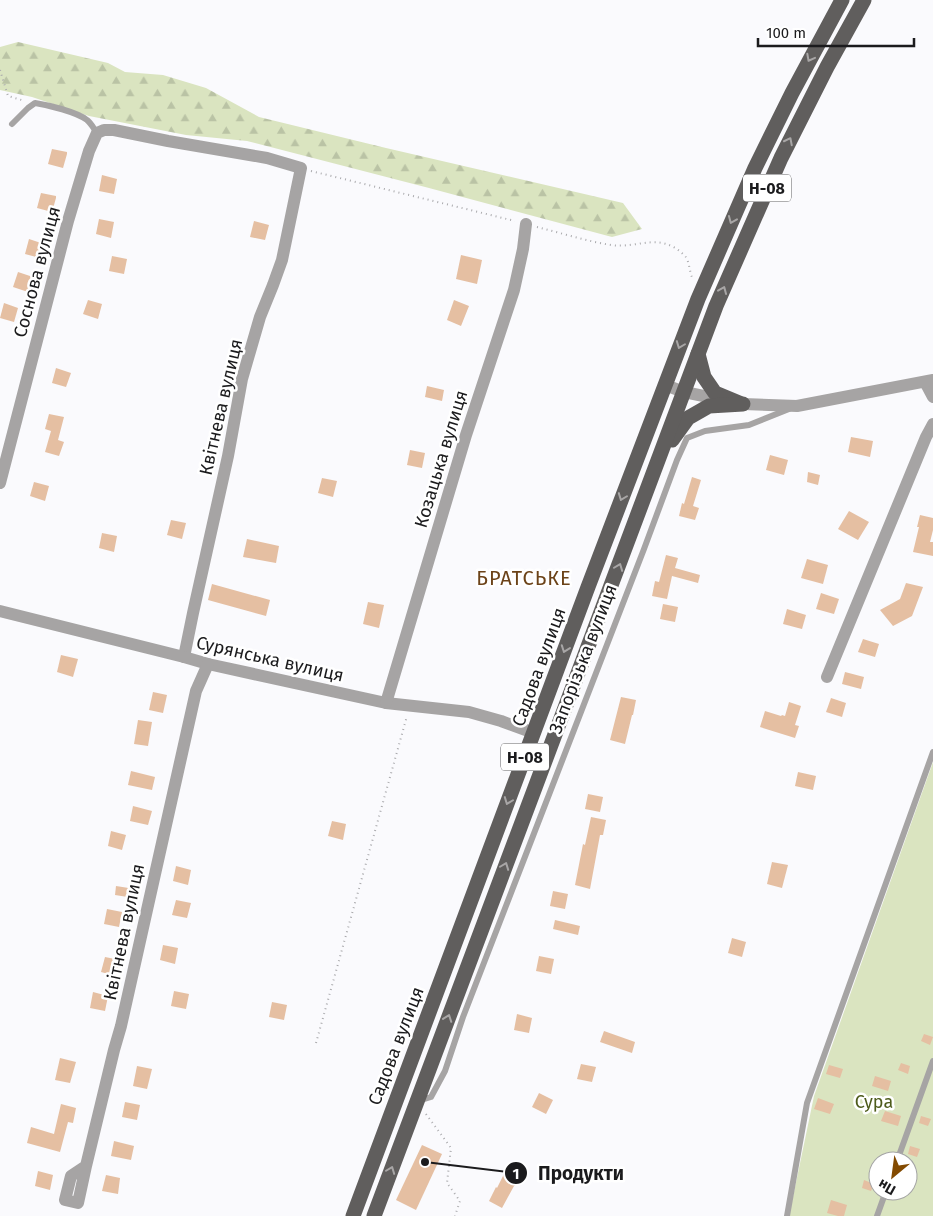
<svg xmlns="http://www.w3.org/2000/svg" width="933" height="1216" viewBox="0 0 933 1216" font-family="'Fira Sans',sans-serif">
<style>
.forest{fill:url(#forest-firs)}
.garden{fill:#dae4c0;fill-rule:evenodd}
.building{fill:#e5bfa2}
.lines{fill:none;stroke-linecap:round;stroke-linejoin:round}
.path{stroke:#aaaaad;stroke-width:2;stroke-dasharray:1 4;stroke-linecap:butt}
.lane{stroke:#a6a4a4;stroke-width:6}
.street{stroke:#a6a4a4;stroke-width:12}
.primary{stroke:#605e5d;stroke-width:15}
.oneway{stroke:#a8a6a6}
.labels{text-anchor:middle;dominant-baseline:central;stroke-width:5;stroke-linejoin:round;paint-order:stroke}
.shield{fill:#fff;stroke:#5f5f61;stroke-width:1}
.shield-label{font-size:16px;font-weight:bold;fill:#1b1b1d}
.street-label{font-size:18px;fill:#1b1b1d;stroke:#fff}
.park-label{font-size:18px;fill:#4d5b1b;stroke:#fff}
.quarter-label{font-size:20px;letter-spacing:1px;fill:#6c4319;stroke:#fff}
.leader{fill:none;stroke:#1b1b1d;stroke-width:2}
.callout-dot{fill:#1b1b1d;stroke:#fff;stroke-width:2}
.mark-label{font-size:15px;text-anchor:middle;font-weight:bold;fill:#fff}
.callout-label{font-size:19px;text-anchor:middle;font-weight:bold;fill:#1b1b1d;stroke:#fff;stroke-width:5;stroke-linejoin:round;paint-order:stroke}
</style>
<defs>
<pattern id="forest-firs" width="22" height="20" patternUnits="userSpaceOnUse" patternTransform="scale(1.25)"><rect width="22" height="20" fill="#dae4c0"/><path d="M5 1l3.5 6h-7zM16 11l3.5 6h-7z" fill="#bac3a5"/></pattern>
</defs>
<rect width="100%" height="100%" fill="#fafafd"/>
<polygon class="forest" points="18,42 108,63 125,72 163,75 206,88 259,117 386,148 623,203 642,229 612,237 429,188 247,141 186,135 89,116 32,97 0,90 0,47"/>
<path class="garden" d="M933 762V1216H789L814 1096ZM878 1161H908V1191H878Z"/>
<g class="building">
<polygon points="52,149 67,152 67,154 63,168 48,164"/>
<polygon points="102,175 117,179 114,194 99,191"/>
<polygon points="41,193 56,196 56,198 52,212 37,208"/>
<polygon points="99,219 114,222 111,238 96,234"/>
<polygon points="254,221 269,225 265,240 250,237"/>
<polygon points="29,239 44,244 40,258 25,254"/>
<polygon points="461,255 482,260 477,284 456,279"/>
<polygon points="112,256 127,259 124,274 109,271"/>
<polygon points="18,272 33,277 28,292 13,287"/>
<polygon points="88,300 102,304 98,319 83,314"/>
<polygon points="454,300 469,306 461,326 447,320"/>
<polygon points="4,303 18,308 14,322 0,318"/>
<polygon points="56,368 71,373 66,387 52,383"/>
<polygon points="427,386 444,390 442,401 425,397"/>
<polygon points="49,414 64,417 58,440 64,442 59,456 45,452 51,431 45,429"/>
<polygon points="851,437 873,441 870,457 848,452"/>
<polygon points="410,450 425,453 422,468 407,465"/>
<polygon points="770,455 788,460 784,475 766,470"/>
<polygon points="808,472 820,475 818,485 807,482"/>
<polygon points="692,477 701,480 693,506 699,508 695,520 679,516 682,503 684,504"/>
<polygon points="322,478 337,481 333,497 318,493"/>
<polygon points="34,482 49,486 45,501 30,496"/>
<polygon points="849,511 869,522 858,540 838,529"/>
<polygon points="920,515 933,518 933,530 930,542 933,542 933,556 913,552 919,527 917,527"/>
<polygon points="171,520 186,523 182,539 167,535"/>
<polygon points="102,533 117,536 114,552 99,548"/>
<polygon points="247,539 279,546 276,563 243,557"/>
<polygon points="666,555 678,558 675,568 700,575 698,583 672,576 667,599 652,596 655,581 659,582"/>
<polygon points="807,559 828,565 823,584 801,578"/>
<polygon points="906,583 923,587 912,616 893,626 880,610 900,599"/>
<polygon points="212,584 270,600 266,616 208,600"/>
<polygon points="821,593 839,599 834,614 816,609"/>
<polygon points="368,602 384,605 379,628 363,624"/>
<polygon points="663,604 678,607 675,622 660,619"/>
<polygon points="787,609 806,615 802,629 783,624"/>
<polygon points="863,639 879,644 875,657 858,652"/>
<polygon points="61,655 78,659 73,677 57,672"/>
<polygon points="845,672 864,677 861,689 842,684"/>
<polygon points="153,692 167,695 163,713 149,710"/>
<polygon points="621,697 636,700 633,715 632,715 625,744 610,740"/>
<polygon points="831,698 846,703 842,717 826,712"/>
<polygon points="789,702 801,706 795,725 799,726 795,738 760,727 765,711 781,716 782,715 785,716"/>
<polygon points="138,720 152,722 148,746 134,744"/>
<polygon points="131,771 155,777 152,790 128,785"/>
<polygon points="798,772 816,776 813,790 795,786"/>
<polygon points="588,794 603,797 600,812 585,809"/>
<polygon points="133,806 152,811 148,825 130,821"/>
<polygon points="591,817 606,820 603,835 600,835 590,889 575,885 583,844 585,845"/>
<polygon points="332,821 346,824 343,840 328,836"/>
<polygon points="111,831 126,835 122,850 108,846"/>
<polygon points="772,862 788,865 782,888 767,884"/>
<polygon points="176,866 191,870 188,885 173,881"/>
<polygon points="116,886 135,889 134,898 115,895"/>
<polygon points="553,891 568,894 565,909 550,906"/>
<polygon points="176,900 191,903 187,918 172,915"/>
<polygon points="107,909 122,912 119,927 104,924"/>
<polygon points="555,920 580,926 578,935 553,929"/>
<polygon points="732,938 746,942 742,957 728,953"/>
<polygon points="163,945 178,948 175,964 160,960"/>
<polygon points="539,956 554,959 551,974 536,971"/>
<polygon points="105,957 120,960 116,976 101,972"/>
<polygon points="174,991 189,994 186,1009 171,1006"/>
<polygon points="93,992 108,996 105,1011 90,1008"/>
<polygon points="272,1002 287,1005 284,1020 269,1017"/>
<polygon points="517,1014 532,1018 529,1033 514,1030"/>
<polygon points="604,1031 635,1042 632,1053 600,1042"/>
<polygon points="924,1034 933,1037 930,1045 921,1041"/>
<polygon points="60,1058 76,1062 70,1083 55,1080"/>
<polygon points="901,1063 910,1066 908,1074 898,1070"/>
<polygon points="581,1064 596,1067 592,1082 577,1079"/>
<polygon points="829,1065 843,1069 840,1078 826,1074"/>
<polygon points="137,1066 152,1069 147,1089 133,1086"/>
<polygon points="875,1076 891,1081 888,1091 872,1086"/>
<polygon points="539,1093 553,1100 546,1114 532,1107"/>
<polygon points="818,1098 834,1104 830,1114 814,1109"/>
<polygon points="125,1102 140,1105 137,1120 122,1117"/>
<polygon points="61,1104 76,1108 73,1123 68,1122 60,1152 27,1143 31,1127 54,1134"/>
<polygon points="885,1111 901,1116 898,1126 881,1121"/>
<polygon points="921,1116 931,1119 928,1126 919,1123"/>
<polygon points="114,1141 134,1146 131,1160 111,1156"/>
<polygon points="422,1145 442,1154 416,1210 396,1200"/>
<polygon points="910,1146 920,1149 917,1157 908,1154"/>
<polygon points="508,1166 522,1173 515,1186 514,1186 502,1208 489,1201 496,1187 497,1188"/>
<polygon points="38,1171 53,1175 50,1190 35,1186"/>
<polygon points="106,1175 120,1178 118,1194 102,1191"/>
<polygon points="864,1180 874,1184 871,1191 862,1188"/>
<polygon points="831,1200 847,1205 844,1216 838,1216 827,1213"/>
</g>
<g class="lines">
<g class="path">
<polyline points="0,70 8,96 25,101"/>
<polyline points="311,171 515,221"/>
<path d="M537 227C561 233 586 241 611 245 639 249 659 231 684 255 690 260 689 273 693 279"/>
<polyline points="316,1043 407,716"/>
<polyline points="426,1114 451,1148 447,1183 460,1201 455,1216"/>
</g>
<g class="lane">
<path d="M12 124 28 108 35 103C48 105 77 112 87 120 91 123 94 129 97 133"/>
<polyline points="418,1101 431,1097 445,1071 463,1017 644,549 677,460 687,438 705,431 749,425 789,409"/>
<polyline points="897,1161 933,1061"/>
<polyline points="787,1216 807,1103 933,752"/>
<polyline points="877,1216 886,1191"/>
</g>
<g class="street">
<polyline points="925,382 933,397"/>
<polyline points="665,385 684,392 743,404 797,406 933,380"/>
<polyline points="0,483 68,221 89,151 97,133 104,130 114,130 168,141 267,158 301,168 282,260 273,285 260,317 242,379 228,456 193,613 184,657"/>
<polyline points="0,611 184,657 208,664 386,703 469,712 501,721 534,733"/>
<polyline points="827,677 926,437 933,424"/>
<polyline points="386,703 466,435 514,290 523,249 526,224"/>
<polyline points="86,1166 78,1203 65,1200 71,1176 86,1166 114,1050 121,1026 196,691 208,664"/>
</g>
<g class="primary">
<polyline points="698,354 704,377 715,393 739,403"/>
<polyline points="672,440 688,418 709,406 743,404"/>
<polyline points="353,1216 588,587 698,299 755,168 792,93 842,0"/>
<polyline points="374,1216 716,306 781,158 827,67 864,0"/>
</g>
</g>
<defs><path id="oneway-chevron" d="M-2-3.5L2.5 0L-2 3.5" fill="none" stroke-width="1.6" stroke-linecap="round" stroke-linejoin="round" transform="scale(1.25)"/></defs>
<g class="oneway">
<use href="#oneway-chevron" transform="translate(810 58) rotate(118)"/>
<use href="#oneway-chevron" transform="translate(789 141) rotate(-63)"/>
<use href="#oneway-chevron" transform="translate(732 220) rotate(113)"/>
<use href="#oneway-chevron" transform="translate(723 290) rotate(-67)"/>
<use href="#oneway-chevron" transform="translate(680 345) rotate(111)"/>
<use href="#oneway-chevron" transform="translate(622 497) rotate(111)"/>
<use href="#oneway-chevron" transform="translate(619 567) rotate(-69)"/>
<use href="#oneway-chevron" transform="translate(565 649) rotate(110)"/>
<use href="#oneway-chevron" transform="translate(508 801) rotate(111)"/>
<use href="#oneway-chevron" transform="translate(505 866) rotate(-69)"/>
<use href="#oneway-chevron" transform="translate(448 1018) rotate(-70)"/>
<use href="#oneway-chevron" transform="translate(391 1170) rotate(-69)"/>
</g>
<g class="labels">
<g class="shield">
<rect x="743" y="174.5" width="48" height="27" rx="4"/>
<rect x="501" y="743.5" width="48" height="27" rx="4"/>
</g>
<g class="shield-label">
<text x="767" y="188">Н-08</text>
<text x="525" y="757">Н-08</text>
</g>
<g class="street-label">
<text transform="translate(37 272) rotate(-75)">Соснова вулиця</text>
<text transform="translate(221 407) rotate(-77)">Квітнева вулиця</text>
<text transform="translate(441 459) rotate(-73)">Козацька вулиця</text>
<text transform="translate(270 659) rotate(13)">Сурянська вулиця</text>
<text transform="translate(583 659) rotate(-69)">Запорізька вулиця</text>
<text transform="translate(539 667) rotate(-70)">Садова вулиця</text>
<text transform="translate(124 932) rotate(-78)">Квітнева вулиця</text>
<text transform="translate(396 1046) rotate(-69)">Садова вулиця</text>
</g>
<g class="park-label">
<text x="874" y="1102">Сура</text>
</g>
<g class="quarter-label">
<text x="524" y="578">БРАТСЬКЕ</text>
</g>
</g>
<path class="leader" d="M425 1162L516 1173"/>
<g class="callout-dot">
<circle cx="425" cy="1162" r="5"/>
<circle cx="516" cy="1173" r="12"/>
</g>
<g class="mark-label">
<text x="516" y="1179">1</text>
</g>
<g class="callout-label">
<text x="581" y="1180">Продукти</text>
</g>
<g transform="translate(893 1176) rotate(209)"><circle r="24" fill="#ffffff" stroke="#a4a4a5"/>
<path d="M0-4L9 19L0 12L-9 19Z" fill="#834a00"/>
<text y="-8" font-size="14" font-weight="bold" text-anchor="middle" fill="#1b1b1d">Пн</text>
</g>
<path d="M758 38v8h156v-8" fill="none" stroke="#1b1b1d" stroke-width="2.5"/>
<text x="766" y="38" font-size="15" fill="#1b1b1d" stroke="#ffffff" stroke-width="4" paint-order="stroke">100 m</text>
</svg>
